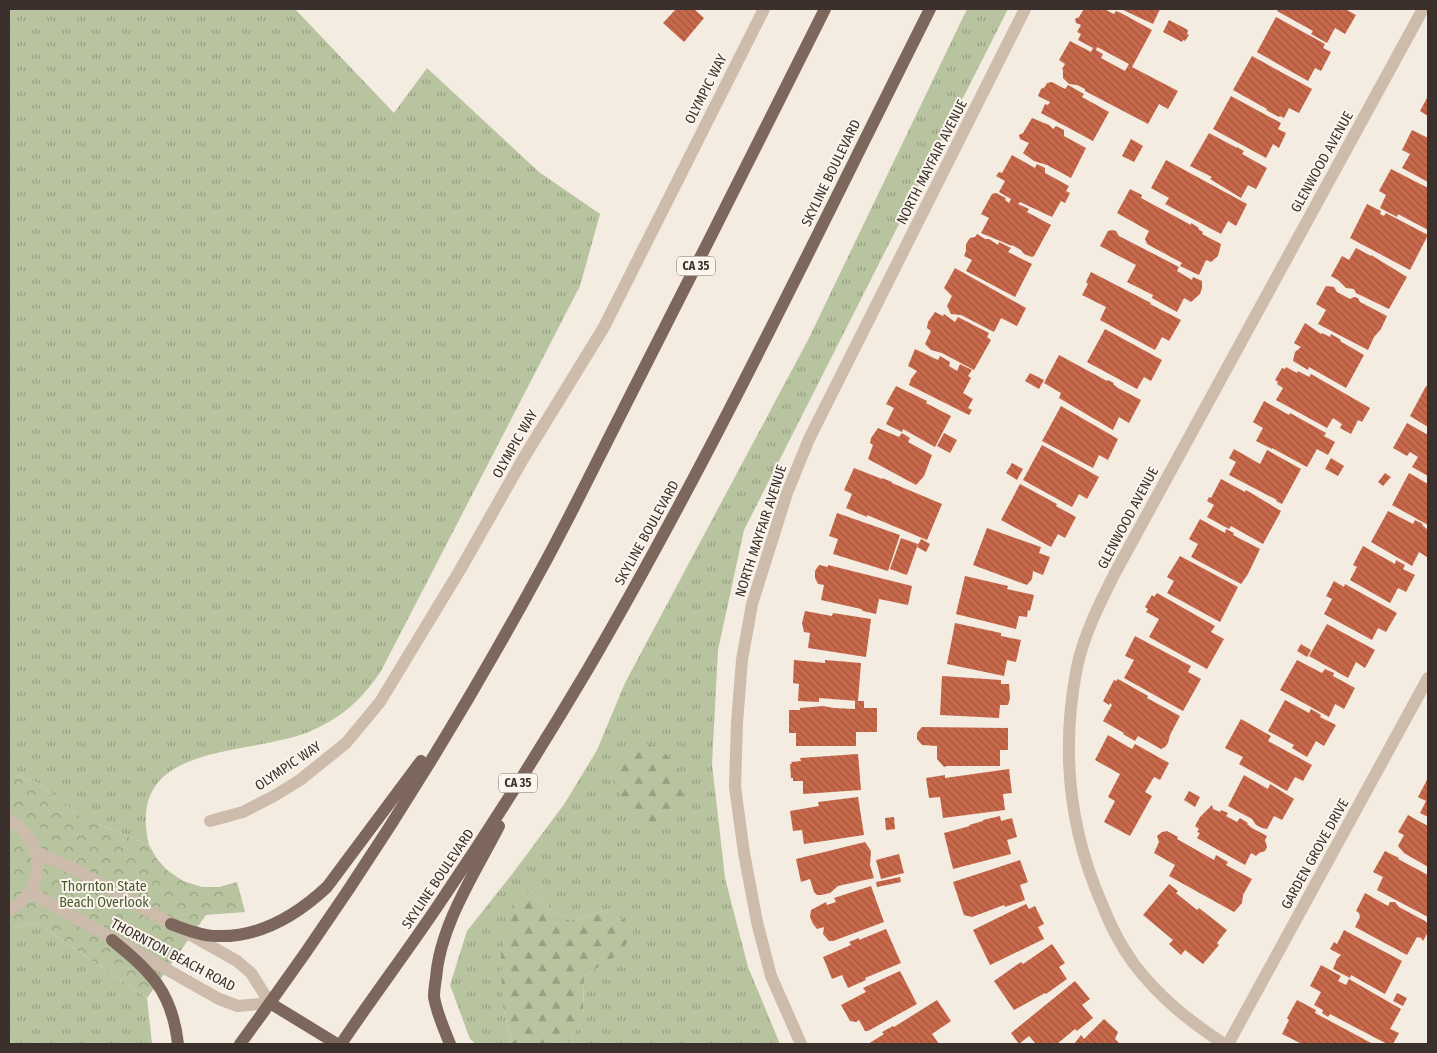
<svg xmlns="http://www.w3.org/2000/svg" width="1437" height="1053" viewBox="0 0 1437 1053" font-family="'Fira Sans Condensed',sans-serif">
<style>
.grass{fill:url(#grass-tufts)}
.forest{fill:url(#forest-firs)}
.park{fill:url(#park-crowns)}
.building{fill:url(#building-back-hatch);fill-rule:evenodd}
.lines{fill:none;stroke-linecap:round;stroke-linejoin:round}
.street{stroke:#cdbbac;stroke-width:12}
.primary{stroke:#7d675c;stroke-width:12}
.labels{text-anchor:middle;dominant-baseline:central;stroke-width:4;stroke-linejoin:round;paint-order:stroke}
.shield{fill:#fbf5ee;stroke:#756b66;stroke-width:1}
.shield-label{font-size:12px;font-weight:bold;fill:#3b302b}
.street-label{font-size:14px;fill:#3b302b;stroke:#fbf5ee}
.park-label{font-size:14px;fill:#4a5a2e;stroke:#fbf5ee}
</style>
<defs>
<pattern id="grass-tufts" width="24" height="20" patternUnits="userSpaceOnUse" patternTransform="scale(1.25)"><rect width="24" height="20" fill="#b8c4a0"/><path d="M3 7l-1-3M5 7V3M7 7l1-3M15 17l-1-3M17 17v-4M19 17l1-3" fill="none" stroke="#97a083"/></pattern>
<pattern id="forest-firs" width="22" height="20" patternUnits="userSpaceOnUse" patternTransform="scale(1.25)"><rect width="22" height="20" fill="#b8c4a0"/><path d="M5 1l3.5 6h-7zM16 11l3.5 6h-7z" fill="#97a083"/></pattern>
<pattern id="park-crowns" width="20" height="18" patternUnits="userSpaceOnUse" patternTransform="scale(1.25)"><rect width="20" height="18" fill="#b8c4a0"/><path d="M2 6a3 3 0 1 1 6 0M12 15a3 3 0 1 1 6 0" fill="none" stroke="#97a083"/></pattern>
<pattern id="building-back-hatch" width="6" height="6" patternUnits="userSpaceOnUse" patternTransform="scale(1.25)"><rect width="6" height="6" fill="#c8694b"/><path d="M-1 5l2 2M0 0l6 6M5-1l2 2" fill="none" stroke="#a4573f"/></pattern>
</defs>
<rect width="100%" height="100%" fill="#f4ebe1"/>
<g class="grass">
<path d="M9 9H295L394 113 427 68 539 172 600 214 580 286 381 671C363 698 343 717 313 730 252 758 124 738 149 845L81 817 40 784 9 772Z"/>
<polygon points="967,9 1008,9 744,530 718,650 712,764 725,878 748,967 780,1044 568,1044 583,1018 584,976 620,953 609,909 570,921 552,910 532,891 502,1002 512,1044 476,1044 470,1039 450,985 467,931 513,873 565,803 597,750 625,683 809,338"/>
<polygon points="35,922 147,998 152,1044 9,1044 9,929"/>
</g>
<g class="forest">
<polygon points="649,744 671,759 686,789 679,811 662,823 645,822 629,813 613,781 622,756"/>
<polygon points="532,891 552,910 570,921 609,909 635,928 621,953 584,976 583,1018 568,1044 512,1044 502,1002 501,953 516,900"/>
</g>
<polygon class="park" points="9,772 40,784 81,817 149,845 157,859 167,870 183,881 202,887 219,887 237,882 245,912 206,915 147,998 35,922 9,929"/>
<g class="building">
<polygon points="676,9 694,9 704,18 684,42 663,23"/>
<path d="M1084 9H1104L1114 14 1116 11 1121 13 1152 30 1132 67 1178 91 1168 109 1159 104 1148 124 1085 91V89L1077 85 1069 84 1063 78V70L1062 69 1065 64 1059 60 1070 41 1091 52 1093 48 1078 40 1081 34 1077 32 1081 25 1076 23 1075 19 1079 17ZM1097 47 1129 64 1125 71 1101 58 1103 54 1096 50Z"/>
<polygon points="1121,9 1160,9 1153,24"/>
<polygon points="1279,9 1345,9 1356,15 1345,34 1335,28 1327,43 1311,34 1313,31 1277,11"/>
<polygon points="1276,17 1325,44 1323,48 1331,52 1321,71 1315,68 1308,81 1257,52"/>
<polygon points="1169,20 1188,30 1187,34 1189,35 1185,41 1183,40 1182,42 1163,32"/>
<polygon points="1252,56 1312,89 1299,113 1289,108 1284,118 1280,116 1279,117 1266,110 1267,109 1233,90"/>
<polygon points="1052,82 1065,89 1068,85 1084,94 1082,97 1109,112 1093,141 1041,113 1045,104 1048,105 1050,102 1038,96 1041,89 1045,87 1047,83"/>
<polygon points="1231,96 1281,123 1278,129 1286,133 1279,148 1273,144 1266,158 1213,129"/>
<polygon points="1428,96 1428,116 1420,111"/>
<polygon points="1032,118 1049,125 1053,129 1056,126 1064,130 1064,136 1086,148 1071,178 1047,165 1034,161 1023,153 1029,143 1020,139 1019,135 1023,133"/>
<polygon points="1412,130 1428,138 1428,182 1402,168 1410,154 1402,150"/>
<polygon points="1209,133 1237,148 1237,147 1244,151 1242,154 1267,168 1256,189 1248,185 1241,198 1210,179 1212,177 1190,166"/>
<polygon points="1131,139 1143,146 1134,162 1122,156"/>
<polygon points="1012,155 1035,168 1037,164 1045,168 1045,173 1069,186 1066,191 1070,193 1065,203 1061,201 1052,217 1020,202 1018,204 1029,209 1027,212 1051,225 1034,256 1032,257 1024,254 1021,250 1012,245 1012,246 981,233 989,218 981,214 992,194 996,193 1006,198 1005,200 1009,203 1011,199 999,192 1005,181 996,176 999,172 1002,173"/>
<polygon points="1166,160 1247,204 1236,226 1228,221 1221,234 1165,204 1169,198 1151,188"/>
<polygon points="1391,169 1428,188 1428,230 1398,214 1397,217 1380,208 1386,195 1379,191"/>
<polygon points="1130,189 1142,195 1141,198 1191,225 1191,223 1199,228 1198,229 1203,232 1202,234 1221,244 1218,256 1211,262 1206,260 1199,275 1180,266 1182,263 1147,244 1145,239 1149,231 1117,213"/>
<polygon points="1367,204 1381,211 1380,214 1384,216 1386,213 1428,235 1410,270 1350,238"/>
<polygon points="1112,230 1116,231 1119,236 1179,267 1177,271 1192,280 1193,277 1202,281 1202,288 1200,294 1191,302 1184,298 1177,312 1152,298 1153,295 1127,282 1136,265 1100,246 1108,231"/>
<polygon points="977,234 985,239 989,239 998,245 999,242 1011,248 1008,252 1032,264 1015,297 966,271 972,260 964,256 966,251 966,244 970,238 975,237"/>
<polygon points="1356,248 1371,256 1371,255 1407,277 1389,309 1356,293 1354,289 1346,288 1338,280 1331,276 1342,256 1349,260"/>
<polygon points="955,268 1026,308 1017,326 1001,318 994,332 961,315 951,314 947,306 952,296 944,288"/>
<polygon points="1091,272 1151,303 1150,304 1181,320 1169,341 1162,337 1155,350 1100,320 1106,307 1082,295 1088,284 1086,282"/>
<polygon points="1326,286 1334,287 1337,292 1350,299 1354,297 1358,298 1360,302 1387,316 1381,329 1374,337 1368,350 1318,324 1326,310 1316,304"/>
<polygon points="935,312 943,316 944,314 955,322 958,317 989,333 987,337 991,340 974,370 942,353 931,350 925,344 931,331 927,328 928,322"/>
<polygon points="1305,323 1321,334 1322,333 1330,337 1331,334 1341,340 1340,341 1364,355 1346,388 1309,367 1308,370 1293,361 1295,352 1301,347 1294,343"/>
<polygon points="1105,329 1162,360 1151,381 1144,377 1137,389 1087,362"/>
<polygon points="915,349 938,360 940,356 950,362 949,366 957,371 960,364 972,370 968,376 971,378 963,393 973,399 968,408 972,410 969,415 909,385 911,379 917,371 908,366"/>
<polygon points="1059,355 1107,381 1108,380 1114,383 1113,384 1118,388 1141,400 1129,423 1119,417 1113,430 1059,398 1061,393 1044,383"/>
<polygon points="1286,367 1297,373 1298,371 1309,377 1311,374 1370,408 1362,422 1358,420 1351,434 1340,428 1342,424 1333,418 1327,428 1276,400 1283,388 1277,384 1278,382 1275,380 1282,368 1285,369"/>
<polygon points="1030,373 1044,380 1039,389 1025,381"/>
<polygon points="896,386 927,401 926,403 951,416 935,447 903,429 902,432 886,424 894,408 886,404"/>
<polygon points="1426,386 1428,387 1428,427 1410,416"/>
<polygon points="1264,401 1289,415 1290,413 1326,433 1324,436 1335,442 1328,455 1317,449 1307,467 1272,448 1272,449 1256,441 1263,428 1253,422"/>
<polygon points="1061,406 1118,439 1108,460 1099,455 1093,468 1042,441"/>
<polygon points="1407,423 1428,435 1428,476 1412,467 1418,457 1410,452 1407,456 1393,448"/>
<polygon points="878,428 899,437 902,433 910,438 908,442 932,455 924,476 916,485 868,459 873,445 870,443 871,438"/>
<polygon points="944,433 957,440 950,453 937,446"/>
<polygon points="1042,445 1099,477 1087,499 1079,494 1072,507 1023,480"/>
<polygon points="1234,449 1260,464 1267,450 1301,469 1282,504 1276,501 1277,500 1229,475 1236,462 1229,458"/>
<polygon points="1331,458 1344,466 1338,476 1325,469"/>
<polygon points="1012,463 1023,469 1017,480 1006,473"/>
<polygon points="854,468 882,479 882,478 892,482 892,483 942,504 927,540 867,515 867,517 846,508 852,494 844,490"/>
<polygon points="1385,473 1391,477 1383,486 1378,482"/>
<polygon points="1409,473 1428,484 1428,525 1392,505"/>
<polygon points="1221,479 1245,492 1246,490 1281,511 1263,544 1231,526 1229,529 1207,517 1214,505 1207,501 1209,497 1211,498"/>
<polygon points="1020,484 1057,504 1056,506 1076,517 1065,538 1058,534 1051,547 1001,520"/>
<polygon points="1388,511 1413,524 1415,520 1423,524 1422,525 1428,530 1428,555 1427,557 1419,552 1412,566 1371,542"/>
<polygon points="837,513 900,535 888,571 833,554 838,539 829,536"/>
<polygon points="1200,519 1225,533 1226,529 1234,533 1233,535 1260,549 1248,574 1241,584 1191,557 1198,544 1189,539"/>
<polygon points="987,528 1041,547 1039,553 1050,557 1043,575 1033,571 1032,579 1027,585 973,565"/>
<polygon points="901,538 918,544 907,575 890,569"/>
<polygon points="921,539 930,544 926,552 917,547"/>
<polygon points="1363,546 1395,564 1396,560 1405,565 1403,569 1415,575 1406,592 1398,588 1390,603 1350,580 1357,567 1353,565"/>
<polygon points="1180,556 1238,587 1220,622 1167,593 1174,581 1167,577"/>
<polygon points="819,565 828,567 828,565 912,586 908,605 879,599 876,614 863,611 861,609 821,600 824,585 818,584 815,578 815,571"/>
<polygon points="965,576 1008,586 1007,589 1034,595 1030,611 1028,610 1027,617 1019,616 1016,629 956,614"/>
<polygon points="1334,581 1344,587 1345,584 1397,613 1386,632 1378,628 1372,640 1324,614 1332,599 1326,596"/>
<polygon points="1157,593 1215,626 1211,632 1224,639 1207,669 1149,637 1159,619 1146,612 1148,609 1145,607 1152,595 1154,597"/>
<polygon points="805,611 832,616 833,613 871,619 866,657 808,648 810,633 804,632 802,623"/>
<polygon points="955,623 1001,633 1001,636 1021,640 1016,662 1007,660 1004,676 947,664"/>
<polygon points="1327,624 1375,650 1365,668 1356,662 1348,678 1309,656"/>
<polygon points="1135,636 1191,666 1188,672 1201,679 1183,711 1124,678 1134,660 1125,656"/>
<polygon points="1301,644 1311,650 1307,657 1297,651"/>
<polygon points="794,660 825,663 825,660 861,663 858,701 819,698 819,702 798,701 799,684 793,683"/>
<polygon points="1297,660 1322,673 1325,669 1334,673 1333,676 1355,688 1344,709 1335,704 1329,717 1280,690"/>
<polygon points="942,676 1001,680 1001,684 1009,684 1010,698 1008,705 1000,705 999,718 940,715"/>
<polygon points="1118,679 1148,696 1147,698 1180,716 1170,735 1168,743 1165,747 1161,749 1138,736 1135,741 1123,734 1124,733 1103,721 1112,705 1110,703 1109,705 1103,701 1114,680 1116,681"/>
<polygon points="1285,700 1309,713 1311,709 1321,715 1320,717 1336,725 1324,746 1316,741 1307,757 1292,748 1294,745 1268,731"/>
<polygon points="855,701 864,701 864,708 877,708 877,732 856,732 856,746 796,746 796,733 789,733 789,710 800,710 800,708 823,706 834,708 855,709"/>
<polygon points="1241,719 1271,736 1268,741 1312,765 1303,781 1295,777 1287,791 1239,764 1243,757 1225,748"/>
<polygon points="922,727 1008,728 1008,750 1000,750 1000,766 947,766 944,767 937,759 937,746 922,745 917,739 917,733"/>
<polygon points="1108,735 1132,749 1135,744 1169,763 1160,780 1154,777 1145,792 1152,796 1130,836 1104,822 1115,801 1108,797 1120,774 1095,760"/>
<polygon points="858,754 861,790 803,794 803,781 793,781 793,778 791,778 790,764 792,764 791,762 801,761 800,758"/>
<polygon points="1009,769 1012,793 1003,794 1005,810 943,818 940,797 929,798 926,778 945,775 945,778"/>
<polygon points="1244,775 1268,789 1270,784 1294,799 1282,820 1274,816 1267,829 1262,828 1256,825 1252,819 1228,806"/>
<polygon points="1428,778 1428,817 1420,813 1426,801 1418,797"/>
<polygon points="1189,791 1200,797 1195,807 1184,800"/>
<polygon points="858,797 864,835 804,844 802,830 793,831 790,811 819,806 818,802"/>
<polygon points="1212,805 1213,809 1220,812 1221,810 1228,813 1226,816 1237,822 1240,818 1248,823 1247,824 1252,828 1267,836 1265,840 1267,847 1265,851 1259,853 1256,856 1251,853 1245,865 1197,838 1200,833 1197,832 1199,829 1195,826 1200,817"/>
<polygon points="1408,815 1428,826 1428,867 1404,853 1398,846 1404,835 1398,832"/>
<polygon points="1000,816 1001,821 1012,818 1017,837 1007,840 1011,854 953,869 944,833 970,826 969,825 983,821 983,820"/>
<polygon points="894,817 895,829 886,830 885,818"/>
<polygon points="1167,831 1178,837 1177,839 1214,860 1216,855 1228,862 1226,865 1252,879 1243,895 1242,903 1236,910 1234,912 1169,876 1175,865 1154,853 1159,842 1157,836 1162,832"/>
<polygon points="865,842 871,851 870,865 874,878 838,886 830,893 821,895 817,895 814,892 810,879 801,882 796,859"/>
<polygon points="1385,851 1399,858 1398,859 1428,875 1428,917 1377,890 1383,877 1373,872"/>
<polygon points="899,854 904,873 881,879 876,860"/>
<polygon points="1020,860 1028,882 1020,885 1025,900 1005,907 1004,905 972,917 964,915 953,882"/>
<polygon points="900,877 901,882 877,887 876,882"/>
<polygon points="1169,884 1178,891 1176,893 1197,910 1199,908 1227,930 1217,943 1219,945 1203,964 1185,950 1181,955 1169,944 1173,940 1143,915"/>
<polygon points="871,886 884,922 833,941 829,941 823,934 824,927 817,929 813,924 810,917 811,910 826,902 827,905 836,902 834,898"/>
<polygon points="1365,893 1388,906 1390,902 1395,902 1399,907 1425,921 1428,924 1428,932 1423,941 1421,938 1417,937 1407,955 1355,927 1360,917 1359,913 1356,911"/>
<polygon points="1026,904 1029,909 1035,906 1044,924 1038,927 1044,939 990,965 973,930"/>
<polygon points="886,929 901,963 865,978 866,980 848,988 842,975 832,979 823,957 851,945 849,942 859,938 859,940"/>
<polygon points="1344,930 1402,961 1385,994 1351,975 1350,978 1333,969 1337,959 1341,955 1330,949 1334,942 1337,944"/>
<polygon points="1052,944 1065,963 1059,967 1067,979 1046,994 1045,993 1014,1010 994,981 1021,962 1023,964"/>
<polygon points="1321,965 1341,976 1338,981 1346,985 1349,979 1401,1009 1390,1029 1399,1033 1393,1044 1387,1044 1330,1014 1328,1017 1322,1013 1323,1010 1314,1005 1321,992 1310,986"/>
<polygon points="900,971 917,1004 868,1031 865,1031 859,1020 856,1022 850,1021 841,1005 866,992 863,988"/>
<polygon points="1075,981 1090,999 1082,1005 1093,1018 1077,1031 1075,1029 1057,1044 1036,1044 1029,1036 1019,1044 1011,1033"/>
<polygon points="1397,993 1407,998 1403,1006 1393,1001"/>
<polygon points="937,1000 951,1021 932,1034 939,1044 868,1044 884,1034 882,1032 893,1026 894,1027"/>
<polygon points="1297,1000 1316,1010 1315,1013 1373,1044 1302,1044 1282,1034 1289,1020 1287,1018"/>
<polygon points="1104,1019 1118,1032 1115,1039 1120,1044 1074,1044 1081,1035 1084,1039"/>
</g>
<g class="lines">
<g class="street">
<path d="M9 820C46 842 48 888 9 910"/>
<polyline points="210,821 243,812 274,796 300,780 346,743 380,702 460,570 523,459 604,327 764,9"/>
<polyline points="30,892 219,999 238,1006 270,1003 251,973 237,961 74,869 36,852"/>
<polyline points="801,1044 771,976 757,922 744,853 735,787 737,723 742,660 752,604 787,493 809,439 1025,9"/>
<path d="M1224 1044C1189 1021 1159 997 1134 964 1121 946 1110 925 1102 904 1069 829 1061 748 1077 667 1084 634 1100 603 1115 573L1423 9"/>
<polyline points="1228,1044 1428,678"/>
</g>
<g class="primary">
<path d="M171 924C185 929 201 936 216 936 259 938 297 915 327 887L421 761"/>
<path d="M112 940C151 972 172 991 178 1044"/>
<polyline points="270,1003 337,1044"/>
<path d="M240 1044C351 894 452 734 541 570 570 517 596 463 623 410 691 277 758 142 825 9"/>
<path d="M341 1044C372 998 406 953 437 907 490 829 540 750 588 669 713 454 819 230 930 9"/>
<path d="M450 1044C444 1029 437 1014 434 997 434 991 435 984 436 978 440 925 475 873 499 826"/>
</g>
</g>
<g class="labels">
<g class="shield">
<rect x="677" y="256.5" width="38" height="19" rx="4"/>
<rect x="499" y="773.5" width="38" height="19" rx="4"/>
</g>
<g class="shield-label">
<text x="696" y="266">CA 35</text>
<text x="518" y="783">CA 35</text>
</g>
<g class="street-label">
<text transform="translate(706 89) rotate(-63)">OLYMPIC WAY</text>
<text transform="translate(932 162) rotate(-63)">NORTH MAYFAIR AVENUE</text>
<text transform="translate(1322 162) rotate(-61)">GLENWOOD AVENUE</text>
<text transform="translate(831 173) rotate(-64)">SKYLINE BOULEVARD</text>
<text transform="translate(515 444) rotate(-60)">OLYMPIC WAY</text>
<text transform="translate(1128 518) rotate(-62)">GLENWOOD AVENUE</text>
<text transform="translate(761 531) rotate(-72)">NORTH MAYFAIR AVENUE</text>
<text transform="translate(647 533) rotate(-61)">SKYLINE BOULEVARD</text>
<text transform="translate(288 766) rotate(-34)">OLYMPIC WAY</text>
<text transform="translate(1315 854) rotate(-61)">GARDEN GROVE DRIVE</text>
<text transform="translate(438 879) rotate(-56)">SKYLINE BOULEVARD</text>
<text transform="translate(173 955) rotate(28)">THORNTON BEACH ROAD</text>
</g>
<g class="park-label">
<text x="104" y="886">Thornton State<tspan x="104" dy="16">Beach Overlook</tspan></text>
</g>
</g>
<rect width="1437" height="1053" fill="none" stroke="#3b302b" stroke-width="20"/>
</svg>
